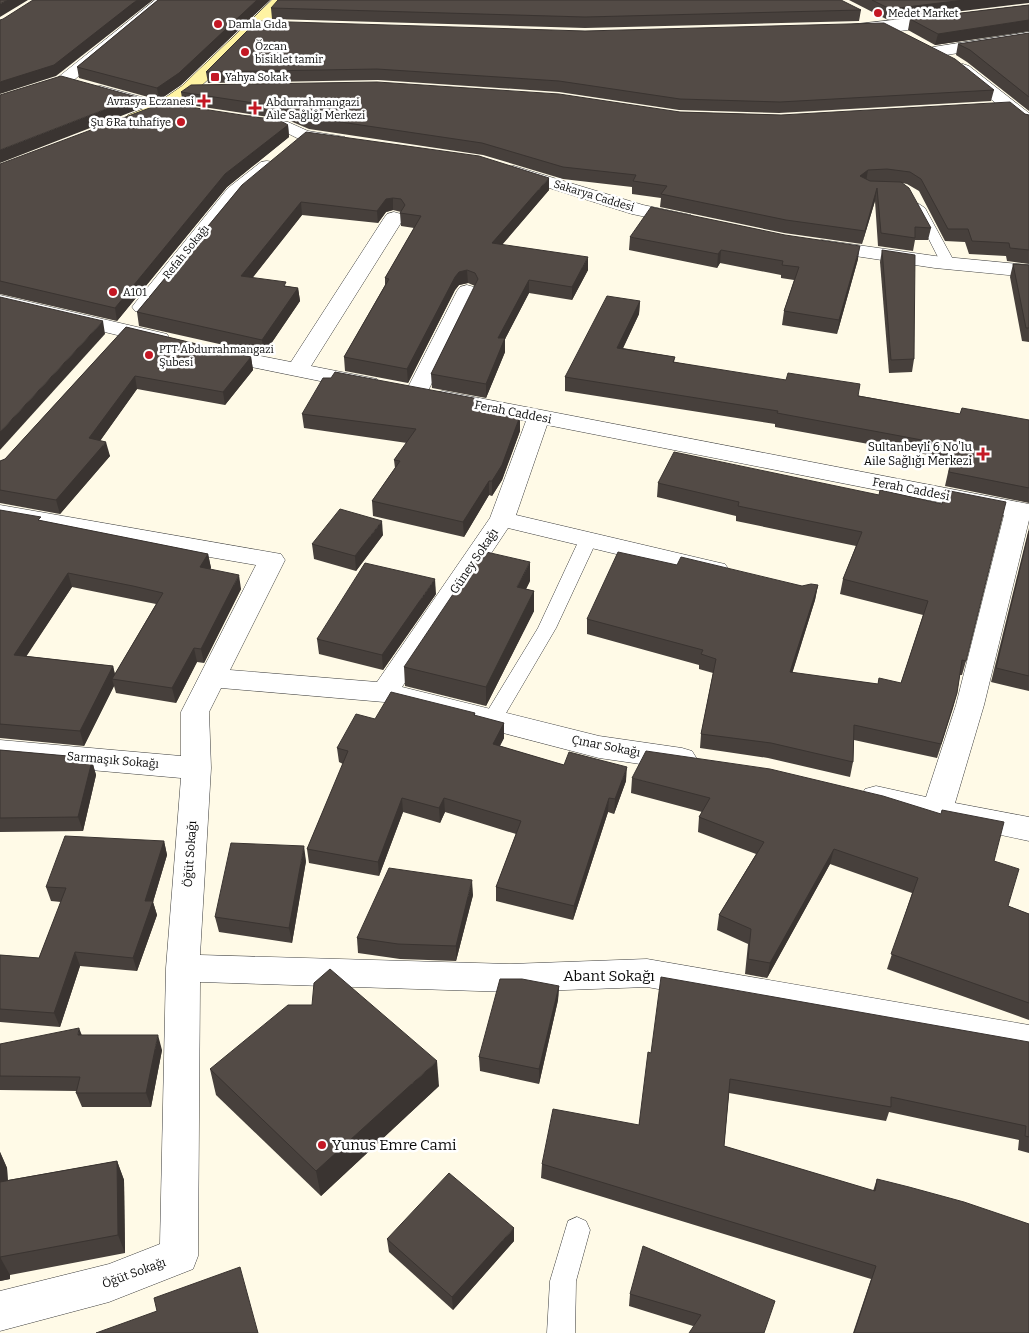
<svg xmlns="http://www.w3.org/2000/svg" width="1029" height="1333" viewBox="0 0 1029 1333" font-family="Bitter,serif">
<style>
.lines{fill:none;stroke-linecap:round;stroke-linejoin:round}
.lane-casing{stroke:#3d3d3d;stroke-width:1}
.street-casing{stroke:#3d3d3d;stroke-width:1}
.secondary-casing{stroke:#2c2c2c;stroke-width:1}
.lane{fill:#fff;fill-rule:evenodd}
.street{fill:#fff;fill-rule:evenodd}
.secondary{fill:#fff3a2;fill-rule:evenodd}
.wall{fill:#47403c;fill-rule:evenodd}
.shaded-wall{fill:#3a3431}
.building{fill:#534b46;stroke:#3a3431}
.poi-dot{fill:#c41824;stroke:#fff;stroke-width:2}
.labels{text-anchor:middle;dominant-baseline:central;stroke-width:5;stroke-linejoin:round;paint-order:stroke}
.far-poi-label{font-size:11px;fill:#0a0a0a;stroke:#fff;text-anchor:start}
.far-street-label{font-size:11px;fill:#0a0a0a;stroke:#fff}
.street-label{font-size:12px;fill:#0a0a0a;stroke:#fff}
.poi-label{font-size:12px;fill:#0a0a0a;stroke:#fff;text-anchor:end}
.near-street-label{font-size:15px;fill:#0a0a0a;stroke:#fff}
.near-poi-label{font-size:15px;fill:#0a0a0a;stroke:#fff;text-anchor:start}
</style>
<rect width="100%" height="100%" fill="#fffae7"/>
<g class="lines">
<g class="lane-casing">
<g id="lane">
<polygon points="919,204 925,208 955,263 953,266 943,266 941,263 913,208"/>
<polygon points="588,535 594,536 597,540 556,628 499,725 492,727 485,725 482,720 538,628 579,540 582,536"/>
<polygon points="577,1217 586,1221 590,1230 576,1281 575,1333 547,1333 550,1281 568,1221"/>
</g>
</g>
<g class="street-casing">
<g id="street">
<polygon points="155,0 171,0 69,84 0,106 0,96 57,78"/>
<path d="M946 14 951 16 954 19 951 22C928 28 871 37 849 31L846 28 849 25Z"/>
<polygon points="1029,32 1029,42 933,57 927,55 925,52 927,49 933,47"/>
<polygon points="963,64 969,66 1029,113 1029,126 1023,125 957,72 955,69 957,66"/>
<path d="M101 86 163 103 194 108 196 112 194 116C172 121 119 101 95 95L93 91 95 87Z"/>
<polygon points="250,116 288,122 308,131 345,137 348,141 345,145 339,146 303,141 283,131 244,125 241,121 244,117"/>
<polygon points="267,161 273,162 276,166 273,170 242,196 149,311 142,313 135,311 132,307 135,303 228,188 261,162"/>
<polygon points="514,166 643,205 691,215 694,219 691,223 684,225 632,214 508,175 505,171 508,167"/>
<polygon points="394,212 401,214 404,218 311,366 377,379 380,384 377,389 369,391 207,358 204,353 207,348 215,347 291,362 384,218 387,214"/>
<polygon points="822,240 935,256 1029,265 1029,277 935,268 815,250 812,246 815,242"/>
<polygon points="467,285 474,287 477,291 427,393 424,398 416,400 408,398 405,393 457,291 460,287"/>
<polygon points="0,295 167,334 170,339 167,344 159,345 0,307"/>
<polygon points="443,391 1029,504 1029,520 984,705 955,803 1029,817 1029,841 876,808 865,805 861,797 865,789 876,786 926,797 956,705 1004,515 547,425 516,515 716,562 725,564 729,570 725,576 716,578 508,528 402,687 599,736 682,748 692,751 697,759 692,767 682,770 599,758 384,702 221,688 209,712 211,768 200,955 510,964 647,959 1029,1025 1029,1055 647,987 510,992 200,982 198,1256 193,1269 109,1302 0,1331 0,1291 109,1264 160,1244 166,968 181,778 0,762 0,740 181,756 181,712 256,565 0,521 0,505 281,554 285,560 230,670 377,682 490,518 526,421 435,403 432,398 435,393"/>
</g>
</g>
<g class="secondary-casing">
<path id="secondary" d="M272 0H288C279 14 263 26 251 38 227 61 163 131 128 123L125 119 128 115 156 104 182 86Z"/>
</g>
<use href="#lane" class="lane"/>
<use href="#street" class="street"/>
<use href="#secondary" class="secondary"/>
</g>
<g class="wall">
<polygon points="158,0 270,0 181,85 159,100 79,78 77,67"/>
<polygon points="849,0 1029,0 888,20"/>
<polygon points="1029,5 1029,31 935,45 908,30 910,19"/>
<polygon points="271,8 861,10 859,21 585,28 272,19"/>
<polygon points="257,21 994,90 991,101 779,113 679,110 559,92 378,80 208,83 206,72"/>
<polygon points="1029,33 1029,111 967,62 956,55 958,44"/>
<polygon points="181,92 680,112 781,115 1025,114 1029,115 1029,264 1007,261 1006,256 969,254 965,242 945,241 919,191 907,184 902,183 931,228 928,240 915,240 913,251 878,246 875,201 862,244 784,233 660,207 661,198 632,194 632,187 563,179 483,155 309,129 288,120 183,104"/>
<polygon points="288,125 289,137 227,187 117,321 0,294 0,164"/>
<polygon points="242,185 549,190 502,245 588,270 572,300 529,293 505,339 505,352 486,398 432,388 431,374 475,286 468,283 459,285 455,290 408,383 345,371 344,357 385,285 385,278 414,228 401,226 400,213 401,212 393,210 386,212 378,223 302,215 252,278 286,286 298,288 300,301 264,354 139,326 137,312"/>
<polygon points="630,237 858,259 837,334 782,325 784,311 794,280 781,278 781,275 720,263 717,268 629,250"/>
<polygon points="882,250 914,359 912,372 889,373 880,262"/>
<polygon points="1013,264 1029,265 1029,342 1022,341 1010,277"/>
<polygon points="640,301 639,314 623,348 675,357 674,362 960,414 1029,420 1029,503 945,486 951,459 775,427 775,424 565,391 565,377"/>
<polygon points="126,327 251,357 253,370 225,405 137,389 100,441 110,456 60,514 0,503 0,461 5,459"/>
<polygon points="479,408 520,431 502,480 492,496 489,495 464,537 373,516 372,501 395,468 394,460 407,443 304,428 302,414"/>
<polygon points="658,483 879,495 942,504 945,490 966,661 962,675 960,675 957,693 937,758 854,740 853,762 850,777 768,758 700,748 701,734 713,673 699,669 699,665 587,634 587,619 677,565 802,586 818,585 815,600 792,673 878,684 901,683 923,615 840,594 843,579 856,546 736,521 736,516 657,497"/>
<path d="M0 510 43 521 208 554 211 568 210 569 241 589 204 663 197 662 176 703 116 693 114 686 84 746 0 738ZM72 587 136 600 156 604 115 674 113 666 26 656Z"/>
<polygon points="1029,528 1029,691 991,682"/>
<polygon points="383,535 356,571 314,559 312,544"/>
<polygon points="530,581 526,589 534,591 534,611 486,706 405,686 404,667"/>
<polygon points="436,594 383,670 319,654 317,639"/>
<polygon points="475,713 475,716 504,723 504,738 500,746 564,765 626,781 614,814 608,812 573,920 496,901 496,887 516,834 445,812 440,823 403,812 379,876 309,863 307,849 343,764 339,762 337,748 375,719"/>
<polygon points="0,750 68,756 69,761 92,761 96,775 83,831 0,832"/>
<polygon points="632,778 994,861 1008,906 1029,914 1029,1020 887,969 912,893 830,864 767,978 745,974 748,944 717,930 719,915 756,854 698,832 699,817 702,812 631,793"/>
<polygon points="164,841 167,855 153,902 157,915 137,971 80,966 60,1027 0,1022 0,955 39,958 61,902 51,901 46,887"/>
<polygon points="306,861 292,943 219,932 215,917"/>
<polygon points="473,895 456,961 400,959 358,953 357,938"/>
<polygon points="559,986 558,1000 539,1084 480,1071 479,1057"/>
<polygon points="82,1035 162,1050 151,1107 82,1107 76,1093 77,1091 0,1090 0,1044"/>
<polygon points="1029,1042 1029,1153 1018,1150 1019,1140 889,1112 886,1121 729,1093 724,1146 873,1191 877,1179 1029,1333 853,1333 871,1279 541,1178 542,1164 639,1125 651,1053"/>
<polygon points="210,1069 439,1086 321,1196 216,1095"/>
<polygon points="0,1152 7,1168 8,1180 117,1161 124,1180 125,1253 10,1275 10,1279 0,1281"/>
<polygon points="387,1239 514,1241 453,1310 389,1252"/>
<polygon points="630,1294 775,1301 693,1326 629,1306"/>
</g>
<g class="shaded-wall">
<polygon points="7,0 28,0 0,17 0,4"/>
<polygon points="137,0 153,0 56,76 0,94 0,82"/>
<polygon points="257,0 270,0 181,85 159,100 157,88"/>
<polygon points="964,0 1029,0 1029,3 888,20 890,9"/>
<polygon points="1029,20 1029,31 935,45 938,34"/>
<polygon points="137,97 139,109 0,163 0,150"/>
<polygon points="288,125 289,137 227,187 117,321 115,308 225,174"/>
<polygon points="868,170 866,182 860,176"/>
<polygon points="549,178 549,190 492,256 492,243"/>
<polygon points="877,188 875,201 862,244 865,231"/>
<polygon points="393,198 393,210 386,212 378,223 377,211 386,199"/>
<polygon points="301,202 302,215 243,290 241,276"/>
<polygon points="860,246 858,259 837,334 839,320"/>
<polygon points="721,250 720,263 717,268 718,254"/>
<polygon points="588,257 588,270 572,300 572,287"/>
<polygon points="467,270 468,283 459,285 455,290 408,383 407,369 455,277 459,272"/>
<polygon points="529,280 529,293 505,339 505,352 486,398 486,384 498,338"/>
<polygon points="298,288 300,301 264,354 262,340"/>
<polygon points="640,301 639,314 617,361 617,348"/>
<polygon points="103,321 105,334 0,450 0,432"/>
<polygon points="251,357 253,370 225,405 223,392"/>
<polygon points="135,376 137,389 92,452 89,438"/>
<polygon points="479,399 479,414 476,407"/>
<polygon points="520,416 520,431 502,480 492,496 492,481"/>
<polygon points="106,442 110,456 60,514 56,500"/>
<polygon points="489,481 489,495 464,537 463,522"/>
<polygon points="382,521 383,535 356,571 355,556"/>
<polygon points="208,554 211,568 202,581 200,567"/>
<polygon points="530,562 530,581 517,607 517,587"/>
<polygon points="68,573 72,587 18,669 14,655"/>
<polygon points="239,575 241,589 204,663 201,649"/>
<polygon points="435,579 436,594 383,670 382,655"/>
<polygon points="818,585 815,600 788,687 790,672"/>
<polygon points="534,591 534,611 486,706 486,687"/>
<polygon points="194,648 197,662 176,703 172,688"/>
<polygon points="113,666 116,680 112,679 114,686 84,746 80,731"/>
<polygon points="957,693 953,708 937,758 941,744"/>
<polygon points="504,723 504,738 493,758 493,744"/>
<polygon points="92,761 96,775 83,831 78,817"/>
<polygon points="627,767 626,781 614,814 615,799"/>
<polygon points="402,798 403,812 379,876 378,862"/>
<polygon points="444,798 445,812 440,823 439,808"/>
<polygon points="609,798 608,812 573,920 574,906"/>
<polygon points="164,841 167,855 153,902 157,915 137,971 133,958 145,901"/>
<polygon points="304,846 306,861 292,943 289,928"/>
<polygon points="834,849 830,864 767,978 770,963"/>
<polygon points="472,880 473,895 456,961 456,946"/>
<polygon points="75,952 80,966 60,1027 54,1013"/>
<polygon points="559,986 558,1000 539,1084 539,1069"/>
<polygon points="79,1028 85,1043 78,1035"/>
<polygon points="158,1035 162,1050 151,1107 146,1093"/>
<polygon points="437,1061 439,1086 321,1196 316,1171"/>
<polygon points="0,1152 7,1168 8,1200 0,1184"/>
<polygon points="117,1161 124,1180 125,1253 118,1235"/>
<polygon points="514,1228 514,1241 453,1310 452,1297"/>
<polygon points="0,1257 10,1275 10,1279 0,1281"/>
</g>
<g class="building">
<polygon points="0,0 7,0 0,4"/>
<polygon points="33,0 137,0 54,65 0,82 0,20 3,19"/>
<polygon points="158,0 257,0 179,73 157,88 77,67"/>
<polygon points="278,0 841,0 861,10 585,17 271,8"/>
<polygon points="872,0 964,0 890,9"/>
<polygon points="1029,5 1029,20 938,34 910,19"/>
<polygon points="257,21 585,31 884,23 955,59 994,90 780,102 680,99 559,81 377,69 206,72"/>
<polygon points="1029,33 1029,97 970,50 958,44"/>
<polygon points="61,76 137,97 0,150 0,95"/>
<polygon points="377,82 559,94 680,112 781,115 1010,102 1025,114 1029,115 1029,250 1010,248 1009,243 972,241 968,229 948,229 921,179 910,172 887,169 868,170 860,176 870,181 901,182 909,188 931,228 915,227 915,238 881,233 877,188 865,231 786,220 661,194 667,186 633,181 636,175 563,167 482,143 307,117 287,108 181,92 191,85"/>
<polygon points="163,103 281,121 288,125 225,174 115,308 0,281 0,164"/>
<polygon points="306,132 479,156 549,178 492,243 588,257 572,287 529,280 498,338 505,338 486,384 431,374 478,279 475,273 467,270 459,272 455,277 407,369 344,357 389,279 385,278 421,216 400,213 405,205 401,199 393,198 386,199 377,211 301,202 241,276 286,282 284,286 298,288 262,340 137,312 242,185"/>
<polygon points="651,207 785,235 860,246 839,320 784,311 799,267 782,265 783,261 721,250 718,254 630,237"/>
<polygon points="882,250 915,255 914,359 891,360"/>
<polygon points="1013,264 1029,265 1029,328 1026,328"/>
<polygon points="607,296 640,301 617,348 675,357 673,362 786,380 788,373 860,384 858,396 960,414 962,408 1029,420 1029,488 949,472 954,446 777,413 778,411 565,377"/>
<polygon points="0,297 103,321 0,432"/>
<polygon points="126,327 251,357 223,392 135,376 89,438 106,442 56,500 0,490 0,461 5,459"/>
<polygon points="335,372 479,399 476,407 520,416 502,465 492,481 489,481 463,522 372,501 400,461 394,460 416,429 302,414 323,378 331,378"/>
<polygon points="674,452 879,495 880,490 942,504 945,490 1006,502 966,661 962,660 957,693 941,744 854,725 853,762 771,743 701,734 716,659 701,654 703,650 587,619 618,552 677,565 681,557 802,586 811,584 818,585 790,672 878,684 879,678 901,683 928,601 843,579 862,532 738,506 739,502 658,483"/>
<polygon points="340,509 382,521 355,556 312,544"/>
<polygon points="0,510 41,517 38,520 208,554 200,567 239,575 201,649 194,648 172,688 112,679 163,593 133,586 68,573 14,655 113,666 80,731 0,724"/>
<polygon points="1029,531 1029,676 996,668"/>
<polygon points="482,551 530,562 517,587 534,591 486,687 404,667"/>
<polygon points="365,563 435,579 382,655 317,639"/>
<polygon points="391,692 475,713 474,715 504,723 493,744 564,765 569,752 627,767 615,799 609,798 574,906 496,887 521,821 444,798 439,808 402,798 378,862 307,849 348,751 337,748 356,714 375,719"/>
<polygon points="0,750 68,756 65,761 92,761 78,817 0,818"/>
<polygon points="646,751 770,769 883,796 941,814 942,810 1004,822 994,861 1019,869 1008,906 1029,914 1029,1003 891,954 918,878 834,849 770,963 748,959 751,929 719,915 764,842 699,817 710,798 632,778"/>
<polygon points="65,836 164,841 145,901 153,901 133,958 75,952 54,1013 0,1009 0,955 39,958 66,888 46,887"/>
<polygon points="231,843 304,846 289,928 215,917"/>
<polygon points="389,868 472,880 456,946 398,944 357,938"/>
<polygon points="330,969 437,1061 316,1171 210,1069 288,1005 312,1005 314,983"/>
<polygon points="661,977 1029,1042 1029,1137 1025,1136 1026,1126 891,1097 891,1107 730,1079 724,1146 875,1191 877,1179 909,1187 964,1202 1029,1224 1029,1333 854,1333 876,1266 542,1164 553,1109 639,1125 648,1052 651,1053"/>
<polygon points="500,979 522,979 559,986 539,1069 479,1057"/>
<polygon points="79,1028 78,1035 158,1035 146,1093 76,1093 80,1077 0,1076 0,1044"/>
<polygon points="117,1161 118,1235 0,1257 0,1261 0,1182"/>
<polygon points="449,1173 514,1228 452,1297 387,1239"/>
<polygon points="643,1246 775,1301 764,1333 689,1333 701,1315 630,1294"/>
<polygon points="240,1267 258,1333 96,1333 157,1311 154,1298"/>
</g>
<g class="poi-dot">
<circle cx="878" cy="13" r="5"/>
<circle cx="218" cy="24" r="5"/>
<circle cx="245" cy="52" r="5"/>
<rect x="210" y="72" width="10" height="10" rx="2.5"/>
<path d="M201.5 93.5h5v5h5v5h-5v5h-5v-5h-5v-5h5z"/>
<path d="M252.5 100.5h5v5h5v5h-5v5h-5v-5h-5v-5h5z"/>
<circle cx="181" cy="122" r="5"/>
<circle cx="113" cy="292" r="5"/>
<circle cx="149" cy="355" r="5"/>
<path d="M980.5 446.5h5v5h5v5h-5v5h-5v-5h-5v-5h5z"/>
<circle cx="322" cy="1145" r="5"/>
</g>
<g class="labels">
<g class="far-poi-label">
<text x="888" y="13">Medet Market</text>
<text x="228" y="24">Damla Gıda</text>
<text x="255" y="46">Özcan<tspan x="255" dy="13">bisiklet tamir</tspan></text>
<text x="225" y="77">Yahya Sokak</text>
<text x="194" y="101" text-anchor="end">Avrasya Eczanesi</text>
<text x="266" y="102">Abdurrahmangazi<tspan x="266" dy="13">Aile Sağlığı Merkezi</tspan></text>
<text x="171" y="122" text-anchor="end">Şu &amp;Ra tuhafiye</text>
<text x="123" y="292">A101</text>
<text x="159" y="349">PTT Abdurrahmangazi<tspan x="159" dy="13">Şubesi</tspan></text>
</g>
<g class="far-street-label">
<text transform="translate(594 196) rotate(17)">Sakarya Caddesi</text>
<text transform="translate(186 252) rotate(-51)">Refah Sokağı</text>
</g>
<g class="street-label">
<text transform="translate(513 412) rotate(11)">Ferah Caddesi</text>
<text transform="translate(911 489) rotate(11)">Ferah Caddesi</text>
<text transform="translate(474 561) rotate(-56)">Güney Sokağı</text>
<text transform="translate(606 746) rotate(11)">Çınar Sokağı</text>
<text transform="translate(113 760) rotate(5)">Sarmaşık Sokağı</text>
<text transform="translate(190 854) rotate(-86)">Öğüt Sokağı</text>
<text transform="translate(134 1273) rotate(-20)">Öğüt Sokağı</text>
</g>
<g class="poi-label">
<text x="972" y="447">Sultanbeyli 6 No'lu<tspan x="972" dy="14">Aile Sağlığı Merkezi</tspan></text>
</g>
<g class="near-street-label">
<text x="609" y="976">Abant Sokağı</text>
</g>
<g class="near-poi-label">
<text x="332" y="1145">Yunus Emre Cami</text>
</g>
</g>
</svg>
